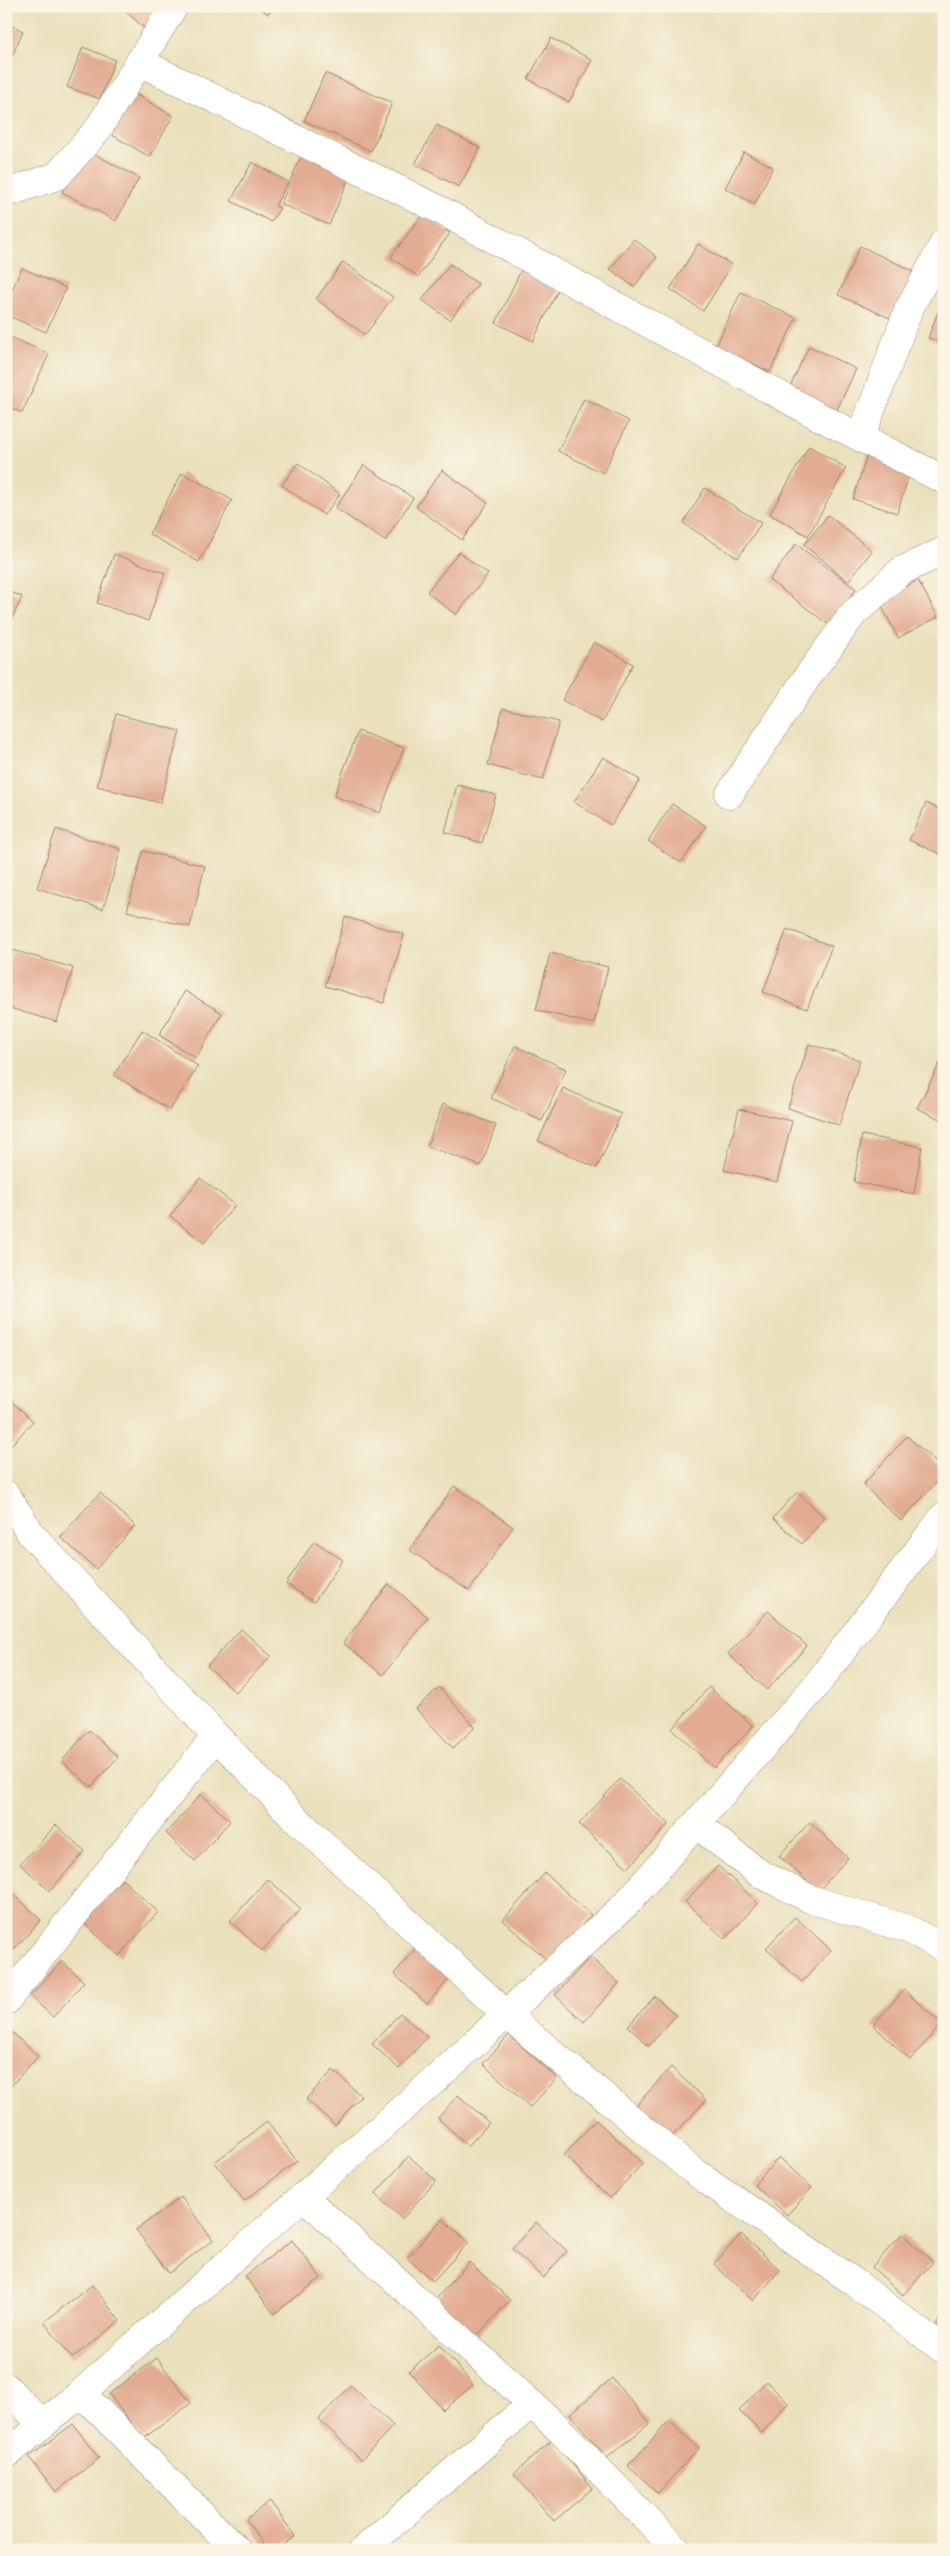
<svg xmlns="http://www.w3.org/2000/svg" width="950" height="2556" viewBox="0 0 950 2556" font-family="Sriracha,sans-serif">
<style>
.building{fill:#e2ac92}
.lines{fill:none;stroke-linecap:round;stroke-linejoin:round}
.street-casing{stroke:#92856d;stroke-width:29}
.street{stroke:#fff;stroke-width:28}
</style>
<rect width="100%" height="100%" fill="#fcf5e5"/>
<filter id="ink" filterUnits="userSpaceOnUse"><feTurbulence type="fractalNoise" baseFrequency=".02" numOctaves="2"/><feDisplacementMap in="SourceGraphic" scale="10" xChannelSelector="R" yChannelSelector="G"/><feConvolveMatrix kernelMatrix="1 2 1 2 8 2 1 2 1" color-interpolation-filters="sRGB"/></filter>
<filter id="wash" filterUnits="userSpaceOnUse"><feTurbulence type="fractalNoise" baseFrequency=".0096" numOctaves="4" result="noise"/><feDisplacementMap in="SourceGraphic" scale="20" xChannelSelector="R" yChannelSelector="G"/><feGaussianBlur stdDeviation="1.12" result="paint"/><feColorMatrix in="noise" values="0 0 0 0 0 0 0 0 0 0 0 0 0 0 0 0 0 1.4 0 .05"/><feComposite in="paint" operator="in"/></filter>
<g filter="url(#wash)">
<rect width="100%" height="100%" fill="#eae0bc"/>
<g id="blocks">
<g class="building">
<polygon points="120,6 163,6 144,28"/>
<polygon points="256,6 273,6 268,14"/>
<polygon points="6,23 23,31 6,70"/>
<polygon points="551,38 592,60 569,102 528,79"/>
<polygon points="83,47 115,60 100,99 67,87"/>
<polygon points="325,73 392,103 371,151 304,121"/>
<polygon points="130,91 173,116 150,157 107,132"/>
<polygon points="437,125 480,148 459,187 415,164"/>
<polygon points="304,148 353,169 329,225 281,204"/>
<polygon points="85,149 139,178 116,221 62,192"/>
<polygon points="744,152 773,167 755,204 725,188"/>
<polygon points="252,162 288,182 275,206 280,208 271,222 231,201"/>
<polygon points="423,213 450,233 418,277 391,257"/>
<polygon points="634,239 657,257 634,287 610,269"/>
<polygon points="698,244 732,265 703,311 670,289"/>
<polygon points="860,246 913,271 892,319 838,295"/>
<polygon points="343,262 393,297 365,335 316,299"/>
<polygon points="450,264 478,284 450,320 422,300"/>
<polygon points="22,268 66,288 46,332 6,315 6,303"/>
<polygon points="521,270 559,288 533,341 496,323"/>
<polygon points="741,292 796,318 770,372 716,346"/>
<polygon points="944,297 944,344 928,338"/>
<polygon points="6,335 49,354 22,413 6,406"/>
<polygon points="809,346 856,369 835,414 788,391"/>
<polygon points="584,399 629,421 603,473 558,451"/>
<polygon points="809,446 846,468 808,536 770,514"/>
<polygon points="868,452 912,466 897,513 853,499"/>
<polygon points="298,463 340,494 324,515 282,485"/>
<polygon points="364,465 413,498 385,541 335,508"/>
<polygon points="442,470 488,503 462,540 416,507"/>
<polygon points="182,473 232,500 199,562 149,534"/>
<polygon points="705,488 761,523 738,558 683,523"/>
<polygon points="828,515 872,551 848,581 804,545"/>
<polygon points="796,544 856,589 829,625 769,580"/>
<polygon points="459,552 488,574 456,615 427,592"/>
<polygon points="114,554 165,573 148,621 97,603"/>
<polygon points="918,580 938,617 898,638 879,601"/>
<polygon points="6,590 22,597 6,631"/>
<polygon points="594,642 633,664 602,722 562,700"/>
<polygon points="503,708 559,722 543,780 488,765"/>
<polygon points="116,714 180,731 160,803 97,786"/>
<polygon points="358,731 404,748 380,813 334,796"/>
<polygon points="603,757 640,780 611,825 574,802"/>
<polygon points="457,785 496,795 482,843 445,832"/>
<polygon points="926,803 944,811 944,856 909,840"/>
<polygon points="672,804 706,826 681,863 648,841"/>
<polygon points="56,829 121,849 103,909 37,888"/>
<polygon points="143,851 205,866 190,927 127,911"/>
<polygon points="345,917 404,934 384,1003 325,986"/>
<polygon points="787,929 832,946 807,1009 763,992"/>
<polygon points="13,950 73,968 57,1022 6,1007 6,975"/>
<polygon points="550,953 608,967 594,1024 536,1010"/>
<polygon points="185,991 222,1013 196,1058 159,1035"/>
<polygon points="142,1030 198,1066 170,1110 114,1075"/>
<polygon points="809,1044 860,1060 839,1125 788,1108"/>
<polygon points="515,1046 566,1069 542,1121 491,1098"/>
<polygon points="944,1055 944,1121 917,1108"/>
<polygon points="563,1088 621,1114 597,1168 538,1141"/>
<polygon points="443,1104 496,1125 481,1166 427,1146"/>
<polygon points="739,1109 792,1121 777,1182 724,1170"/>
<polygon points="862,1135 922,1147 914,1194 854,1182"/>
<polygon points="200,1178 235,1205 204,1243 170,1216"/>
<polygon points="9,1399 33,1421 6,1451 6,1403"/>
<polygon points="907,1436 944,1470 944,1474 901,1521 863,1485"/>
<polygon points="454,1486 513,1527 469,1591 410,1550"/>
<polygon points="797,1492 825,1518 802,1544 773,1518"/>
<polygon points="100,1493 135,1526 96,1569 60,1537"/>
<polygon points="314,1541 343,1560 314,1602 286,1584"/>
<polygon points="389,1584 428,1617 383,1675 343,1643"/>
<polygon points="768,1611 807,1646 767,1690 728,1654"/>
<polygon points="241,1629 271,1656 236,1693 207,1666"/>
<polygon points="439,1687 475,1727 453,1748 416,1709"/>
<polygon points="709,1687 753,1726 714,1768 672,1729"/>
<polygon points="89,1730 118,1757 91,1787 62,1761"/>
<polygon points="620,1779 669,1824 628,1868 579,1824"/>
<polygon points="201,1794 230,1821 195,1861 166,1833"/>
<polygon points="810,1822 848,1858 818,1891 779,1856"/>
<polygon points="56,1825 85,1851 50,1891 20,1864"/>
<polygon points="718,1866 758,1903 725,1939 685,1902"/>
<polygon points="545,1873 591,1915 549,1962 503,1920"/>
<polygon points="122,1879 158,1912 119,1956 83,1922"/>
<polygon points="268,1879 301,1909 262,1951 230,1921"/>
<polygon points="6,1887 41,1920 6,1958"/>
<polygon points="795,1917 831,1950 802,1982 766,1948"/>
<polygon points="417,1947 451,1977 427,2004 394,1974"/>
<polygon points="590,1957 619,1983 584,2022 555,1995"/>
<polygon points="62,1961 84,1982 53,2017 30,1996"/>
<polygon points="904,1990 942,2024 910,2060 873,2025"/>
<polygon points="655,1996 676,2015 649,2046 628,2026"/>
<polygon points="400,2013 427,2037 399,2069 372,2044"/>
<polygon points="6,2027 38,2056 8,2089 6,2087"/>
<polygon points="509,2035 557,2078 530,2107 483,2064"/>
<polygon points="671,2067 706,2100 669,2140 634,2108"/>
<polygon points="333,2070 361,2096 335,2125 306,2099"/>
<polygon points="458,2095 489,2123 468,2146 438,2118"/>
<polygon points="596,2120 643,2163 610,2198 564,2155"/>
<polygon points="267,2122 297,2161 244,2201 215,2162"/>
<polygon points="409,2156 436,2181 402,2219 375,2194"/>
<polygon points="779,2157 812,2188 787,2215 754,2185"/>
<polygon points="181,2197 213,2240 169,2273 136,2230"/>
<polygon points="442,2219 469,2242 433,2281 407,2258"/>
<polygon points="536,2222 567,2251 543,2278 512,2249"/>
<polygon points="741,2234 780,2270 753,2301 714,2264"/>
<polygon points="902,2234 933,2262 903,2295 872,2267"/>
<polygon points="292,2240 321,2278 274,2314 245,2276"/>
<polygon points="469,2262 510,2300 476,2337 435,2300"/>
<polygon points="92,2285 120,2321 72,2358 44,2322"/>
<polygon points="944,2314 944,2329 936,2324"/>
<polygon points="439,2345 473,2385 443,2410 409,2371"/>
<polygon points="157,2358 191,2403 143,2439 109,2394"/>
<polygon points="612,2378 650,2423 607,2458 570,2414"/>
<polygon points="766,2381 788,2403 762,2433 739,2411"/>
<polygon points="351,2385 393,2426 361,2460 319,2419"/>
<polygon points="669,2421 699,2448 658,2493 628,2466"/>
<polygon points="73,2424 99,2458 56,2492 29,2457"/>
<polygon points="552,2440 593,2488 554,2521 514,2474"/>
<polygon points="270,2501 295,2536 276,2550 267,2550 246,2519"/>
</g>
</g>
</g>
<g filter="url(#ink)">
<use href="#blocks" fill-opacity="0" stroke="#92856d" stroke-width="1"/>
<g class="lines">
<g class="street-casing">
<g id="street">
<polyline points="140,62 440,210 820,417 944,480"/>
<polyline points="6,193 57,176 98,129 174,6"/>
<polyline points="861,437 908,311 944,243"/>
<polyline points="729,795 808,676 853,614 901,571 944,551"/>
<polyline points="6,1495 32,1535 216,1736 294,1817 507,2015 692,2170 854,2282 944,2350"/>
<polyline points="696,1824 759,1873 810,1899 908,1929 944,1948"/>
<polyline points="6,2001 216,1736"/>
<polyline points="303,2196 559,2429 677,2550"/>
<polyline points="6,2387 42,2424"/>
<polyline points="81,2393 237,2550"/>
<polyline points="6,2455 81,2393 438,2077 627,1903 814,1688 944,1516"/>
<polyline points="363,2550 531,2404"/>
</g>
</g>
<use href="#street" class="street"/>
</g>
</g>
<rect width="950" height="2556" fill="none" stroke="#fcf5e5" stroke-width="25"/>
</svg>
